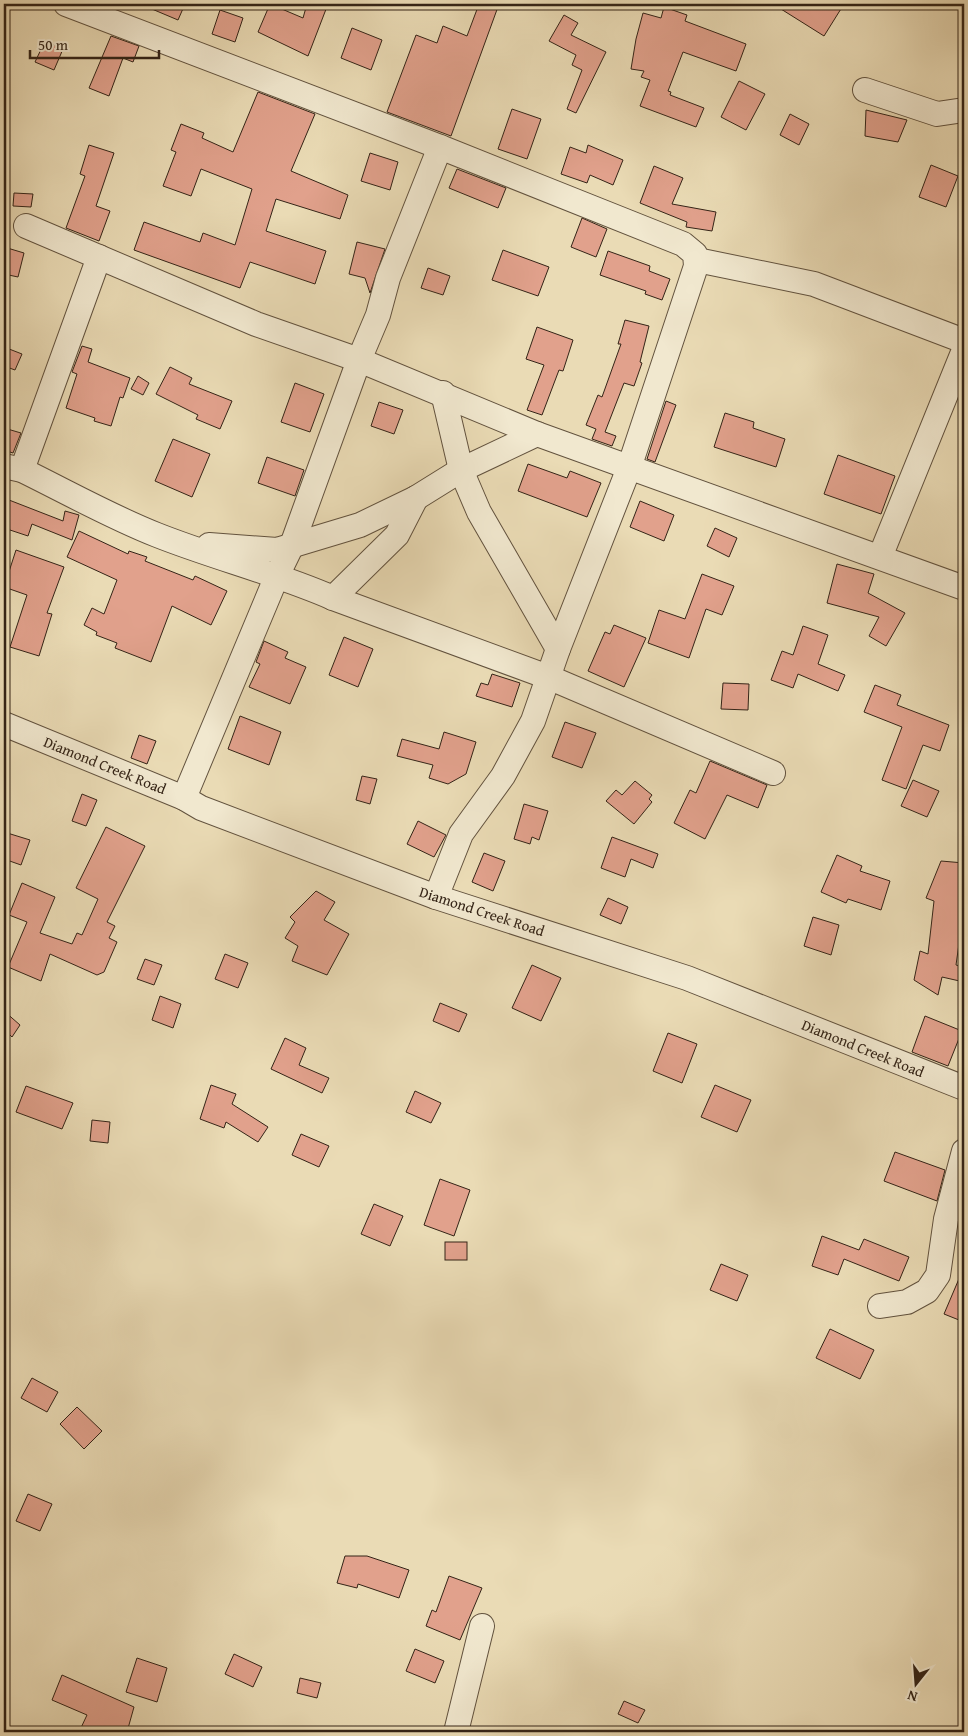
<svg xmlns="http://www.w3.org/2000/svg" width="968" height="1736" viewBox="0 0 968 1736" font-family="'Gentium Book Plus',serif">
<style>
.building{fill:#e1a18c;stroke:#342417}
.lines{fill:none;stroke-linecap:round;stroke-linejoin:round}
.minor-casing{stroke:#62523e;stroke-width:26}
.minor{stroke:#f1e8cf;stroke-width:24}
.labels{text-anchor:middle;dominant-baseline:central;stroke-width:5;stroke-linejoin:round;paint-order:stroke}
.street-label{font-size:15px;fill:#342417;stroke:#f1e8cf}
</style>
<rect width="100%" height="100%" fill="#eadbb5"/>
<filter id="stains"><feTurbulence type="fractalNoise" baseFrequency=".004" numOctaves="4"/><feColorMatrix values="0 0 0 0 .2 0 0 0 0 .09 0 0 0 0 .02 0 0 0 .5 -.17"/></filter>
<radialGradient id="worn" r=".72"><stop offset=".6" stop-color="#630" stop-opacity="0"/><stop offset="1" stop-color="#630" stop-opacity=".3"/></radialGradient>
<g class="building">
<polygon points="140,4 185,4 178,20"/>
<polygon points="270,4 303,18 307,4 328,4 308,56 258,32"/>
<polygon points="479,4 499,4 451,136 387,112 416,35 437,43 443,26 467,36"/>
<polygon points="773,4 844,4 824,36"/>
<polygon points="664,7 687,15 685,21 746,44 736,71 683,52 668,91 671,92 670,95 704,108 696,127 640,106 650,80 641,77 644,71 631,69 636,39 643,13 661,18"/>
<polygon points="220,10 243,18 235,42 212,34"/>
<polygon points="564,15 578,23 571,35 606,52 576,113 567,109 582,70 572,65 576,55 549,41"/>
<polygon points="352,28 382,40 371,70 341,58"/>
<polygon points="111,36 139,46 133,62 123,58 109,96 89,88"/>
<polygon points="45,41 63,49 54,70 35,62"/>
<polygon points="739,81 765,94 746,130 721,117"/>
<polygon points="258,92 315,114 291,171 348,195 340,219 276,199 266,231 326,251 315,284 250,262 240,288 134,250 144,222 200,242 203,233 235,245 252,189 201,169 191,196 163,186 176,152 171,150 181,124 204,133 202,138 233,152"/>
<polygon points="512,109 541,119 527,159 498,149"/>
<polygon points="866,110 907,120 898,142 865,136"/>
<polygon points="790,114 809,124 799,145 780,135"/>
<polygon points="89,145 114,153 96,206 110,211 99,241 66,228 85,176 80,174"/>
<polygon points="588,145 623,160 613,185 590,175 587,183 561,174 570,147 586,153"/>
<polygon points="370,153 398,162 390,190 361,181"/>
<polygon points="931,165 958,176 946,207 919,197"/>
<polygon points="654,166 683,178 672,204 716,212 712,231 686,227 687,222 640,203"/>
<polygon points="457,169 506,188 498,208 449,188"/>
<polygon points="14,193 33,194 31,207 13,206"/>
<polygon points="582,218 607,229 596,257 571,247"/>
<polygon points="357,242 385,249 370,293 365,278 349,274"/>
<polygon points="4,247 24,253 18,277 4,274"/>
<polygon points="503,250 549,267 538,296 492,280"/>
<polygon points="608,251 650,266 649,271 670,279 662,300 645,294 646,291 600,275"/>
<polygon points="428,268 450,276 443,295 421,288"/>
<polygon points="625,320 649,326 640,362 642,363 634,386 624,383 605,432 616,436 612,446 592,439 596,429 586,425 598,395 602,397 621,344 618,344"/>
<polygon points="537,327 573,340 563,371 559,370 542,415 527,410 544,365 526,359"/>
<polygon points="82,346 92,349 88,362 130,378 123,398 120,397 111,426 94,421 95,418 66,408 77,374 72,372"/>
<polygon points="4,347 22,354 15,370 4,366"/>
<polygon points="170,367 192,378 189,384 232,401 220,429 196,419 198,415 156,394"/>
<polygon points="138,376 149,383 143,395 131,389"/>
<polygon points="295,383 324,394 310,432 281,422"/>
<polygon points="666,401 676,405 655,462 647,459"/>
<polygon points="379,402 403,410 394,434 371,426"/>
<polygon points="725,413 754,422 753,428 785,439 776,467 714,447"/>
<polygon points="4,428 21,433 13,453 4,450"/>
<polygon points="173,439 210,454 192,497 155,481"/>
<polygon points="838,455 895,476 881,514 824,494"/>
<polygon points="267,457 304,470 295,496 258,483"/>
<polygon points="528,464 567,478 570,471 601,483 587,517 518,491"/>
<polygon points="9,500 63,521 65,511 79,515 72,540 32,524 28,536 4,528 4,515"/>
<polygon points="640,501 674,515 664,541 630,527"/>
<polygon points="715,528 737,538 729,557 707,546"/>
<polygon points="79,531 128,554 129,551 147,557 145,561 193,580 195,576 227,591 211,625 172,606 151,662 115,648 117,643 96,635 97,632 84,625 92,608 104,614 117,580 67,557"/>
<polygon points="16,550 64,567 47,613 52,614 39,656 10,647 27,595 4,587"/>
<polygon points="837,564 874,574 868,593 905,613 886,646 869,636 879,617 827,603"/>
<polygon points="702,574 734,586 722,615 706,609 689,658 648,643 659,610 685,619"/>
<polygon points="614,625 646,638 624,687 588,671 605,632 610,634"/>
<polygon points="803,626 828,635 818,664 845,675 838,691 798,674 793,688 771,680 782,651 793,655"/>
<polygon points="344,637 373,649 358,687 329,675"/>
<polygon points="264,641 288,652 285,658 306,667 290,704 249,687 260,664 256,662"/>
<polygon points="492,674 520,683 512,707 476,696 481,683 488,685"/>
<polygon points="723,683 749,684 748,710 721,709"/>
<polygon points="875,685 901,695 897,705 949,725 940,751 923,745 906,789 882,780 902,727 864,712"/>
<polygon points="240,716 281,732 269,765 228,749"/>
<polygon points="565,722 596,733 582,768 552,757"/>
<polygon points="444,732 476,742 466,774 448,784 429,778 433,765 397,756 402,739 439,749"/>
<polygon points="139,735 156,741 147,764 131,758"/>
<polygon points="710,761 767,785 758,808 727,795 705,839 674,823 690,790 696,793"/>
<polygon points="362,776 377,779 370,804 356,800"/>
<polygon points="913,780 939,791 927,817 901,806"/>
<polygon points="635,781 652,795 649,799 652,802 634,824 606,801 616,790 622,795"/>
<polygon points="82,794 97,800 86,826 72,821"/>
<polygon points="524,804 548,811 539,840 532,837 530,844 514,839"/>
<polygon points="418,821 446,835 434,857 407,844"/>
<polygon points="106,827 145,846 107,922 115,926 109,938 117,942 104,972 97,975 50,954 41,981 8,967 27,922 9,915 22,883 55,897 40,933 72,944 77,933 82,935 98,899 76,888"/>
<polygon points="4,832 30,840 21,865 4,859"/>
<polygon points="612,837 658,854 653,868 631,859 625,877 601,868"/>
<polygon points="484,853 505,861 493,891 472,882"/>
<polygon points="837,855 862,866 860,871 890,881 881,910 848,899 846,903 821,892"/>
<polygon points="941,861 964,863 964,908 956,965 964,967 964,982 942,977 938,995 914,980 920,951 928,954 934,901 926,898"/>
<polygon points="316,891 335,902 324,920 349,934 327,975 292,961 298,946 285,938 295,922 290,917"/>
<polygon points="608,898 628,907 621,924 600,915"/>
<polygon points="813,917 839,925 831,955 804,946"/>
<polygon points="225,954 248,963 238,988 215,979"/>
<polygon points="145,959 162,965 154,985 137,979"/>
<polygon points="532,965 561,978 541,1021 512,1008"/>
<polygon points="160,996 181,1004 173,1028 152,1020"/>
<polygon points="440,1003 467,1014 459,1032 433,1021"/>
<polygon points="4,1011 20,1025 12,1037 4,1029"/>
<polygon points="925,1016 962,1031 948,1066 912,1052"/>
<polygon points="668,1033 697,1044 682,1083 653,1071"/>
<polygon points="285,1038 306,1048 299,1065 329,1078 322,1093 271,1069"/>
<polygon points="211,1085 236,1094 232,1104 268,1127 258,1142 226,1122 224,1128 200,1119"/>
<polygon points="715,1085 751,1100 737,1132 701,1117"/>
<polygon points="26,1086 73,1103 62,1129 16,1112"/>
<polygon points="415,1091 441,1103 431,1123 406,1112"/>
<polygon points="92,1120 110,1122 108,1143 90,1141"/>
<polygon points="301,1134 329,1146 319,1167 292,1155"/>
<polygon points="895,1152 945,1170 937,1201 884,1181"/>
<polygon points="440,1179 470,1190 454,1236 424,1225"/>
<polygon points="374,1204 403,1216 390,1246 361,1234"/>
<polygon points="822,1236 859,1250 864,1239 909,1257 899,1281 844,1259 838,1275 812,1266"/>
<rect x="445" y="1242" width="22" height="18"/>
<polygon points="721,1264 748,1275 737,1301 710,1290"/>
<polygon points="964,1267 964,1322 944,1314"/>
<polygon points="830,1329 874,1350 860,1379 816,1358"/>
<polygon points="32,1378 58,1392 47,1412 21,1398"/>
<polygon points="77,1407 102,1431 84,1449 60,1424"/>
<polygon points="28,1494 52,1504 40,1531 16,1521"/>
<polygon points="345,1556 367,1556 409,1570 399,1598 358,1584 357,1588 337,1583"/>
<polygon points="449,1576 482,1588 460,1640 426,1626 432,1610 436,1612"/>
<polygon points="415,1649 444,1661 435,1683 406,1671"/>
<polygon points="234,1654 262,1667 253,1687 225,1674"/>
<polygon points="137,1658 167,1668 157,1702 126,1692"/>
<polygon points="62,1675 134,1707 127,1732 79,1732 87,1715 52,1700"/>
<polygon points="300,1678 321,1683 317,1698 297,1693"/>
<polygon points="624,1701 645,1710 638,1723 618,1714"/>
</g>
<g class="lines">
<g class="minor-casing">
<g id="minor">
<polyline points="66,4 440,147 683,244 695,254 696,266 629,468 558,649 533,721 503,776 461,834 436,897"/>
<polyline points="865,90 937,114 964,110"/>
<polyline points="440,147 388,278 378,315 359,360 537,434 964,588"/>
<polyline points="26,226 256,324 359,360 292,545 276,578 184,798"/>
<polyline points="697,260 814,284 964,341"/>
<polyline points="443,393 461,470 479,512 558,649"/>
<path d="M4 466 22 470C67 492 111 517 157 535 215 558 276 573 333 598L548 677 773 773"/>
<polyline points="22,470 99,257"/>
<polyline points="209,545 277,550 360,525 416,498 461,470 537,434"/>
<polyline points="880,557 964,350"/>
<polyline points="333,598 397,535 416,498"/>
<polyline points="4,724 184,798 201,808 436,897 687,978 964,1088"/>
<polyline points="880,1306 907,1302 927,1291 938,1275 946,1219 964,1151"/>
<polyline points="456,1732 482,1626"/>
</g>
</g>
<use href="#minor" class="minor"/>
</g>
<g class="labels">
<g class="street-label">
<text transform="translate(105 765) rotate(22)">Diamond Creek Road</text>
<text transform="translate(482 911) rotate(18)">Diamond Creek Road</text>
<text transform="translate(863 1048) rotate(22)">Diamond Creek Road</text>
</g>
</g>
<rect width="968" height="1736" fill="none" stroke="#eadbb5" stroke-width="20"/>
<rect x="5" y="5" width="958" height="1726" fill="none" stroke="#342417" stroke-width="2.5"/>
<rect x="10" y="10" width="948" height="1716" fill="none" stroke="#342417"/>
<g transform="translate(916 1684) rotate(197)" stroke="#f1e8cf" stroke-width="4" paint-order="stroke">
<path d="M0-4L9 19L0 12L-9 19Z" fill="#342417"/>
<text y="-8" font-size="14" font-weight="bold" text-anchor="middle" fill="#342417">N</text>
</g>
<path d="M30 50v8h129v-8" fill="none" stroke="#342417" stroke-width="2.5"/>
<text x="38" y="50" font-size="15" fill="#342417" stroke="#f1e8cf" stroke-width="4" paint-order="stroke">50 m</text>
<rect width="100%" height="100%" filter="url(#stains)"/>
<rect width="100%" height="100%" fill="url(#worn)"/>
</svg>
